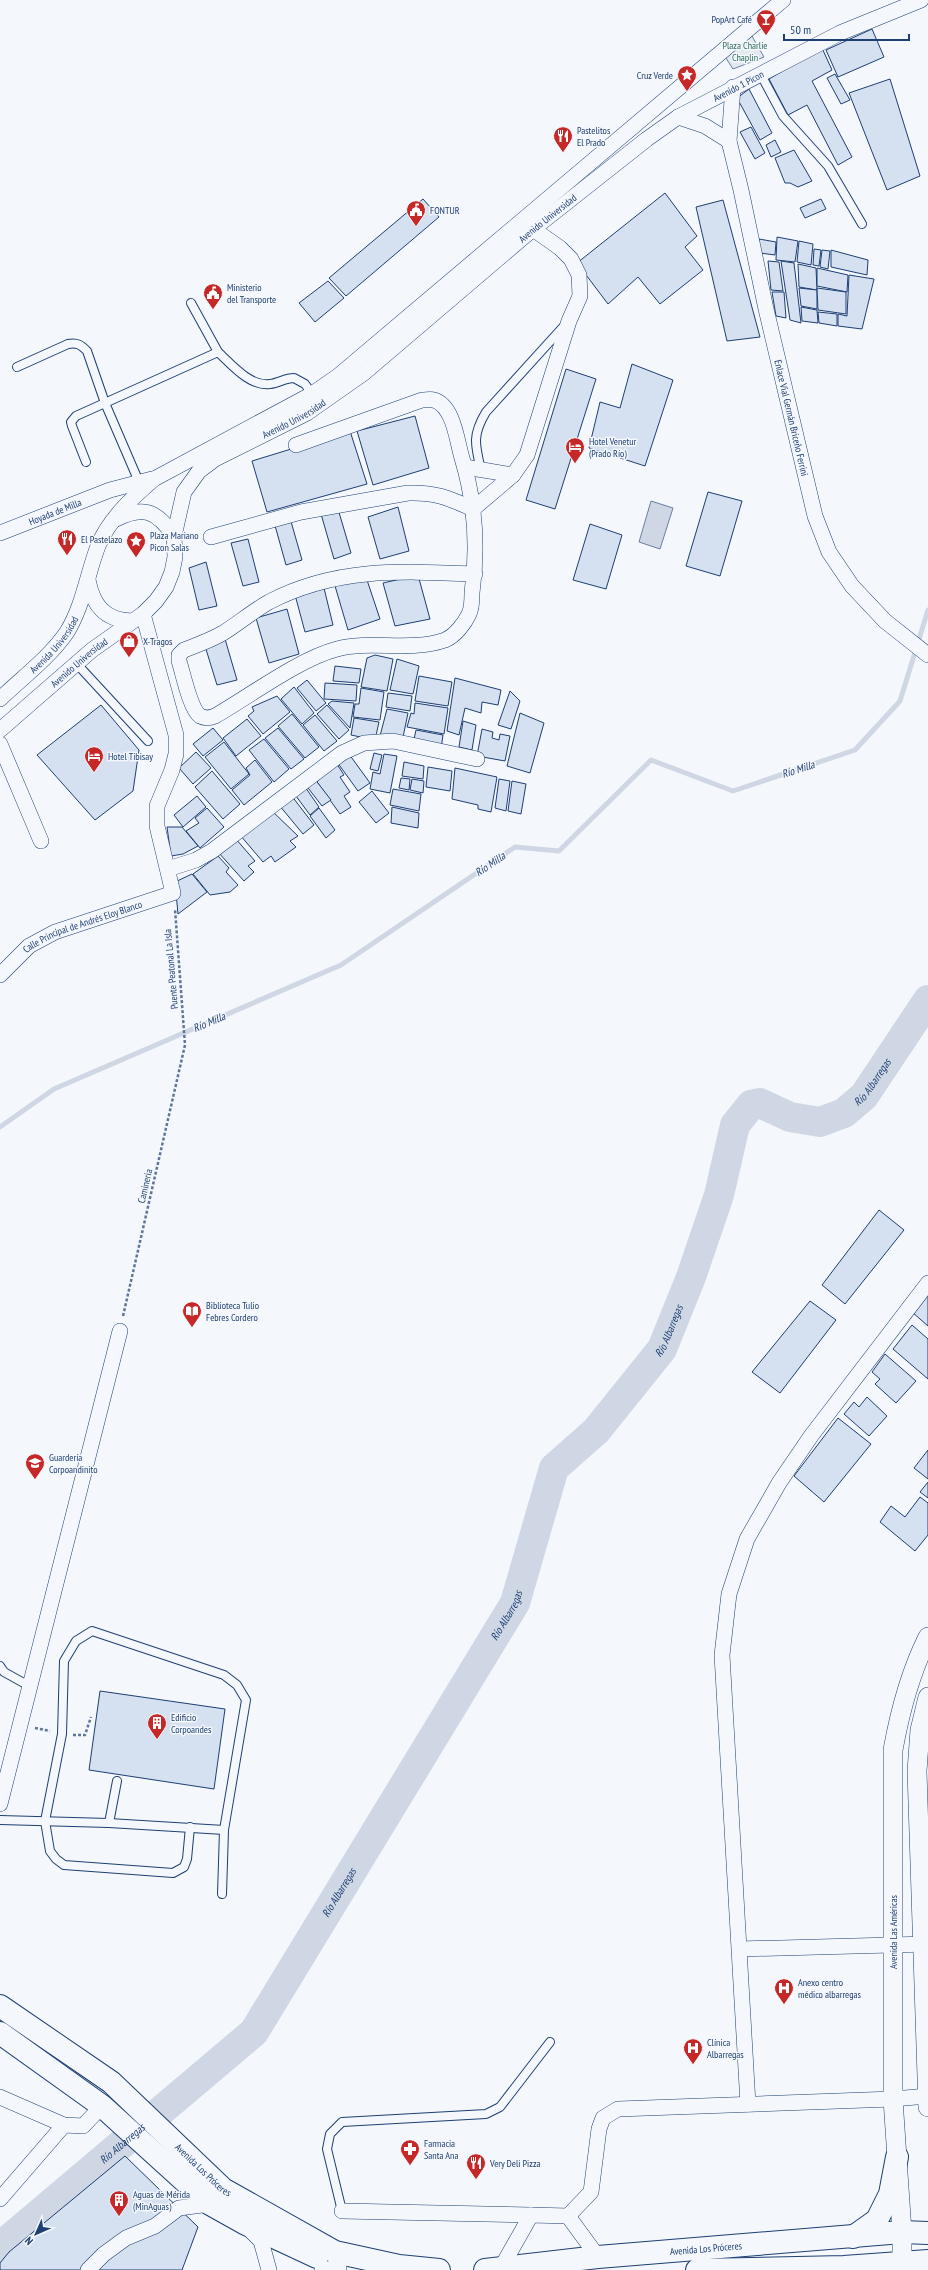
<svg xmlns="http://www.w3.org/2000/svg" width="928" height="2270" viewBox="0 0 928 2270" font-family="'PT Sans Narrow',sans-serif">
<style>
.green{fill:#e3e9f0;stroke:#687fa3}
.water{fill:#cfd7e4;stroke:#687fa3}
.lines{fill:none;stroke-linecap:round;stroke-linejoin:round}
.stream{stroke:#cfd7e4;stroke-width:5}
.river{stroke:#cfd7e4;stroke-width:30}
.building{fill:#d5e0f0;stroke:#1d3f73}
.service-casing{stroke:#1d3f73;stroke-width:10}
.minor-casing{stroke:#1d3f73;stroke-width:16}
.tertiary-casing{stroke:#1d3f73;stroke-width:20}
.trunk-casing{stroke:#1d3f73;stroke-width:24}
.path{stroke:#5e769c;stroke-width:2.5;stroke-dasharray:3 2;stroke-linecap:butt}
.service{stroke:#f4f7fb;stroke-width:8}
.minor{stroke:#f4f7fb;stroke-width:15}
.tertiary{stroke:#f4f7fb;stroke-width:19}
.trunk{stroke:#f4f7fb;stroke-width:22}
.labels{text-anchor:middle;dominant-baseline:central;stroke-width:3;stroke-linejoin:round;paint-order:stroke}
.poi-label{font-size:10px;fill:#1d3f73;stroke:#f4f7fb;text-anchor:start}
.park-label{font-size:10px;fill:#2c6c60;stroke:#f4f7fb}
.street-label{font-size:10px;fill:#1d3f73;stroke:#f4f7fb}
.water-label{font-size:11px;font-style:italic;fill:#1d3f73;stroke:#f4f7fb}
</style>
<rect width="100%" height="100%" fill="#f4f7fb"/>
<polygon class="green" points="749,31 764,57 733,69 722,52"/>
<polygon class="water" points="651,501 673,508 660,549 639,542"/>
<g class="lines">
<polyline class="stream" points="0,1127 54,1089 341,965 515,847 559,851 651,760 733,791 855,750 900,701 928,610"/>
<path class="river" id="s1" d="M0 2247 254 2032 515 1603 554 1468 596 1431 662 1349 691 1277 719 1195 735 1125 751 1105 760 1103 790 1117 820 1122 844 1113 864 1096 928 1000"/>
</g>
<g class="building">
<polygon points="872,29 884,57 838,77 826,50"/>
<polygon points="822,48 832,70 812,81 852,157 838,165 807,105 788,115 769,79"/>
<polygon points="835,74 850,100 841,104 827,78"/>
<polygon points="890,79 920,176 887,190 849,93"/>
<polygon points="749,89 772,133 760,140 737,98"/>
<polygon points="751,127 765,153 755,159 740,132"/>
<polygon points="775,140 781,152 771,157 766,145"/>
<polygon points="794,150 812,181 798,187 790,183 785,183 775,158"/>
<polygon points="665,193 697,236 685,247 703,270 660,304 638,277 608,304 577,263"/>
<polygon points="423,199 439,217 346,296 329,278"/>
<polygon points="821,199 826,209 805,218 800,208"/>
<polygon points="723,200 760,337 727,341 696,207"/>
<polygon points="777,237 798,241 795,262 776,260"/>
<polygon points="759,239 776,242 775,255 760,253"/>
<polygon points="799,241 813,244 811,265 797,262"/>
<polygon points="814,249 821,250 819,266 813,265"/>
<polygon points="822,250 830,251 828,269 820,267"/>
<polygon points="831,250 868,260 867,275 831,267"/>
<polygon points="768,261 779,262 783,291 771,290"/>
<polygon points="781,261 794,263 801,323 790,320"/>
<polygon points="798,264 816,268 817,290 799,287"/>
<polygon points="817,268 848,275 847,292 817,286"/>
<polygon points="849,275 874,279 862,329 838,326 838,314 847,316"/>
<polygon points="328,281 344,298 315,322 299,303"/>
<polygon points="799,288 817,290 817,309 801,306"/>
<polygon points="817,288 846,292 846,314 818,310"/>
<polygon points="772,292 784,292 786,318 776,316"/>
<polygon points="801,307 817,310 818,323 802,321"/>
<polygon points="818,312 837,314 837,326 819,323"/>
<polygon points="632,364 673,380 645,466 589,448 600,402 620,408"/>
<polygon points="566,369 596,379 555,509 526,500"/>
<polygon points="415,416 429,468 373,485 357,431"/>
<polygon points="350,431 367,484 267,512 252,461"/>
<polygon points="708,492 742,501 720,576 686,566"/>
<polygon points="398,507 409,551 380,559 368,517"/>
<polygon points="338,509 351,553 334,559 321,514"/>
<polygon points="290,518 302,560 286,565 274,522"/>
<polygon points="590,524 622,535 606,589 573,580"/>
<polygon points="248,539 259,582 243,586 231,543"/>
<polygon points="206,562 217,606 199,610 189,568"/>
<polygon points="418,575 430,619 395,626 383,583"/>
<polygon points="366,577 380,619 348,630 335,586"/>
<polygon points="323,584 333,625 305,632 294,591"/>
<polygon points="287,609 299,654 269,663 256,618"/>
<polygon points="225,639 237,680 217,685 205,646"/>
<polygon points="375,655 393,659 387,691 361,687 367,658"/>
<polygon points="397,659 419,666 413,694 390,690"/>
<polygon points="335,666 361,669 359,683 333,681"/>
<polygon points="419,676 452,682 448,706 415,701"/>
<polygon points="455,678 501,690 498,705 482,702 481,713 465,708 459,735 447,731"/>
<polygon points="307,680 326,703 316,711 297,688"/>
<polygon points="325,683 357,685 356,701 324,699"/>
<polygon points="294,687 314,713 302,724 281,699"/>
<polygon points="361,688 384,692 380,720 353,717 355,704 359,704"/>
<polygon points="510,691 520,701 511,729 498,725"/>
<polygon points="388,693 412,696 410,711 386,707"/>
<polygon points="277,696 290,712 263,734 248,716 254,711 252,707"/>
<polygon points="332,701 354,703 350,728 328,704"/>
<polygon points="415,703 448,708 444,734 407,727 411,713 414,714"/>
<polygon points="101,705 139,750 133,791 95,820 37,755"/>
<polygon points="327,705 349,730 339,739 317,714"/>
<polygon points="387,709 408,713 402,742 380,736"/>
<polygon points="520,713 544,723 530,773 507,766"/>
<polygon points="292,714 319,747 305,758 278,726"/>
<polygon points="315,715 337,741 324,751 303,725"/>
<polygon points="354,718 379,722 375,740 351,735"/>
<polygon points="247,719 261,736 236,756 223,738"/>
<polygon points="463,721 476,725 472,750 459,747"/>
<polygon points="213,728 223,740 203,756 193,744"/>
<polygon points="278,728 304,759 291,769 265,738"/>
<polygon points="482,729 493,732 492,738 499,740 500,734 510,736 505,761 477,756"/>
<polygon points="416,730 443,735 441,749 413,744"/>
<polygon points="264,739 289,769 274,782 249,750"/>
<polygon points="224,742 249,774 231,789 205,757"/>
<polygon points="196,752 211,768 193,784 179,768"/>
<polygon points="374,753 382,755 378,771 370,769"/>
<polygon points="349,754 370,783 358,791 337,762"/>
<polygon points="384,754 397,756 390,793 370,789 373,772 380,774"/>
<polygon points="255,760 272,782 244,805 232,790 250,775 246,768"/>
<polygon points="335,761 344,775 340,777 350,792 344,796 351,807 340,814 317,782"/>
<polygon points="404,762 424,766 423,779 402,776"/>
<polygon points="428,767 452,771 450,791 426,787"/>
<polygon points="455,768 497,777 491,812 478,809 478,805 452,799"/>
<polygon points="212,771 240,804 223,819 195,787"/>
<polygon points="314,778 331,800 322,806 305,784"/>
<polygon points="401,778 410,779 409,790 399,788"/>
<polygon points="412,779 424,781 423,793 410,790"/>
<polygon points="499,779 510,781 506,811 495,808"/>
<polygon points="512,781 526,784 521,814 508,811"/>
<polygon points="303,784 319,807 310,815 293,792"/>
<polygon points="393,789 421,794 419,811 390,805"/>
<polygon points="372,791 389,813 376,823 359,802"/>
<polygon points="291,795 314,825 303,834 279,805"/>
<polygon points="197,796 206,807 183,827 174,815"/>
<polygon points="392,807 419,813 418,828 391,823"/>
<polygon points="207,808 224,827 200,848 186,831 199,823 195,818"/>
<polygon points="319,808 335,830 326,838 310,816"/>
<polygon points="270,809 298,836 290,841 296,847 275,862 271,856 263,862 240,835"/>
<polygon points="167,827 182,827 198,846 183,854 171,856"/>
<polygon points="235,838 255,861 248,866 254,872 244,881 218,852"/>
<polygon points="218,856 229,868 226,872 238,885 230,892 210,895 193,874"/>
<polygon points="192,874 207,892 178,914 175,882"/>
<polygon points="879,1210 904,1230 845,1304 822,1285"/>
<polygon points="928,1293 928,1326 912,1312"/>
<polygon points="810,1301 836,1320 780,1393 752,1372"/>
<polygon points="912,1325 928,1339 928,1379 893,1349"/>
<polygon points="885,1354 916,1381 896,1403 875,1384 880,1379 872,1372"/>
<polygon points="867,1397 887,1416 869,1436 844,1414 854,1402 859,1407"/>
<polygon points="838,1418 871,1444 824,1502 794,1476"/>
<polygon points="928,1450 928,1479 914,1468"/>
<polygon points="928,1482 928,1498 920,1492"/>
<polygon points="920,1497 928,1503 928,1535 915,1551 880,1522 891,1506 905,1517"/>
<polygon points="100,1691 225,1709 214,1789 89,1770"/>
<polygon points="125,2156 198,2227 182,2270 0,2270 0,2263 9,2252"/>
</g>
<g class="lines">
<g class="service-casing">
<g id="service">
<polyline points="760,73 783,116 828,166 862,224"/>
<polyline points="191,303 218,352"/>
<path d="M17 367 68 344C77 342 81 345 87 351L105 403 139 482"/>
<path d="M86 462 72 426 71 422 76 416 218 352C231 364 250 387 270 384 279 383 285 378 294 378L305 384 312 394"/>
<path d="M481 470C475 445 472 435 486 412L564 326"/>
<polyline points="76,663 148,741"/>
<polyline points="0,1666 4,1672 31,1687"/>
<polyline points="0,1820 109,1823 224,1830"/>
<polyline points="109,1823 117,1781"/>
<polyline points="190,1827 187,1859 184,1867 173,1873 64,1865 56,1859 50,1851 45,1821 62,1734 64,1661 76,1641 92,1631 224,1675 237,1685 246,1700 224,1830 222,1894"/>
<polyline points="342,2211 327,2149 330,2134 342,2122 486,2114 500,2107 550,2042"/>
</g>
</g>
<g class="minor-casing">
<g id="minor">
<path id="s2" d="M733 87 729 141 741 190 766 309 815 516 829 552 852 586 885 621 928 655"/>
<polyline points="678,117 705,126 729,141"/>
<path d="M296 445 422 400C426 400 431 399 434 400 454 406 457 442 462 458 475 501 478 548 472 593 472 599 472 608 469 614 465 623 455 636 445 640 411 652 372 640 337 649 299 659 250 696 215 716 210 718 206 719 200 716 190 709 183 673 179 661V655L184 650C197 645 211 640 223 633 239 623 253 611 269 602 336 567 402 571 475 574"/>
<polyline points="465,467 513,475"/>
<polyline points="473,509 513,475 527,455 569,321 580,296 579,275 571,259 560,248 533,229"/>
<path d="M116 519C144 505 157 511 174 536"/>
<path id="s3" d="M0 533 110 490 152 479"/>
<path d="M211 537 301 512 408 493C435 492 449 498 473 509"/>
<path d="M88 580C93 605 104 620 132 621"/>
<path id="s4" d="M0 699C22 678 50 657 67 632 83 606 87 575 98 546 109 519 133 497 154 479L312 394 338 376 783 0"/>
<path id="s5" d="M0 730 92 650 143 614 156 601 166 587 172 572 175 557 174 536 184 492 199 471 215 459 307 413 364 373 533 229 647 139 678 117 840 33 921 0"/>
<polyline points="0,744 41,841"/>
<polyline points="168,869 196,860 212,851 342,753 364,743 393,741 477,759"/>
<path id="s6" d="M0 975 29 946 55 932 173 893 157 826V806L172 770 176 754V735L143 614"/>
<polyline points="0,1804 120,1331"/>
<polyline points="740,1949 928,1944"/>
<polyline points="0,2097 64,2125 83,2126 102,2106"/>
<polyline points="748,2104 722,1655 729,1594 747,1539 779,1483 811,1436 928,1283"/>
<polyline points="0,2199 64,2125"/>
<polyline points="342,2211 531,2215"/>
<polyline points="568,2216 598,2257"/>
<polyline points="249,2229 261,2241 269,2270"/>
<polyline points="501,2268 531,2215 568,2216 591,2192 599,2129 603,2118 618,2109 893,2099 928,2096"/>
<polyline points="88,2270 104,2254 126,2238 155,2226 179,2208 210,2204"/>
<polyline points="322,2270 339,2267"/>
</g>
</g>
<g class="tertiary-casing">
<g id="tertiary">
<polyline points="928,1697 920,1730 917,1771 928,2107"/>
<path d="M902 2262V2232L893 2099V1750C900 1711 910 1673 928 1637"/>
</g>
</g>
<g class="trunk-casing">
<g id="trunk">
<path id="s7" d="M0 2006 111 2082 223 2189 335 2252 399 2266 439 2270"/>
<polyline points="0,2033 102,2106 210,2204 244,2223 317,2257"/>
<polyline points="853,2237 877,2220 890,2194 897,2157"/>
<path id="s8" d="M485 2270 598 2257 902 2232 928 2233"/>
<polyline points="697,2270 844,2267 928,2261"/>
</g>
</g>
<g class="path">
<polyline points="123,1316 185,1045 175,909"/>
<polyline points="35,1728 50,1731"/>
<polyline points="73,1735 85,1735 91,1717"/>
</g>
<use href="#service" class="service"/>
<use href="#minor" class="minor"/>
<use href="#tertiary" class="tertiary"/>
<use href="#trunk" class="trunk"/>
</g>
<defs>
<g id="bar-pin" transform="scale(1)"><path d="M0 17L-7.5 6A9.5 9.5 0 1 1 7.5 6Z" fill="#c62828" stroke="#f4f7fb"/><path d="M-6-5H6L.8 .8V4.5H3.5V6h-7V4.5H-.8V.8Z" fill="#fff"/></g>
<g id="sight-pin" transform="scale(1)"><path d="M0 17L-7.5 6A9.5 9.5 0 1 1 7.5 6Z" fill="#c62828" stroke="#f4f7fb"/><path d="M0-6L1.8-2.2L6-1.7L2.9 1.2L3.7 5.4L0 3.3L-3.7 5.4L-2.9 1.2L-6-1.7L-1.8-2.2Z" fill="#fff"/></g>
<g id="restaurant-pin" transform="scale(1)"><path d="M0 17L-7.5 6A9.5 9.5 0 1 1 7.5 6Z" fill="#c62828" stroke="#f4f7fb"/><path d="M-5-6h1v4h1v-4h1v4h1v-4h1v5L-1.5 .5V6h-2V.5L-5-1ZM5-6V6H3V1.5H1.5Q1.5-4 5-6Z" fill="#fff"/></g>
<g id="civic-pin" transform="scale(1)"><path d="M0 17L-7.5 6A9.5 9.5 0 1 1 7.5 6Z" fill="#c62828" stroke="#f4f7fb"/><path d="M-.6-6.5H3V-4.5H.6V-3L4-1V1h2V6H-6V1h2V-1L-.6-3ZM-1.2 2.5V6h2.4V2.5Z" fill="#fff"/></g>
<g id="hotel-pin" transform="scale(1)"><path d="M0 17L-7.5 6A9.5 9.5 0 1 1 7.5 6Z" fill="#c62828" stroke="#f4f7fb"/><path d="M-6-4.5h1.5V1H6V5H4.5V3h-9V5H-6ZM-4 0a1.8 1.8 0 1 1 3.6 0ZM.5 0V-2.5h3Q6-2.5 6 0Z" fill="#fff"/></g>
<g id="shop-pin" transform="scale(1)"><path d="M0 17L-7.5 6A9.5 9.5 0 1 1 7.5 6Z" fill="#c62828" stroke="#f4f7fb"/><path d="M-5-2.5h2.3a2.7 3.5 0 0 1 5.4 0H5L5.5 6h-11ZM-1.5-2.5h3a1.5 2.3 0 0 0-3 0Z" fill="#fff"/></g>
<g id="library-pin" transform="scale(1)"><path d="M0 17L-7.5 6A9.5 9.5 0 1 1 7.5 6Z" fill="#c62828" stroke="#f4f7fb"/><path d="M-6-4Q-3-5.5-.7-3.5V5Q-3 3-6 4ZM6-4Q3-5.5 .7-3.5V5Q3 3 6 4Z" fill="#fff"/></g>
<g id="school-pin" transform="scale(1)"><path d="M0 17L-7.5 6A9.5 9.5 0 1 1 7.5 6Z" fill="#c62828" stroke="#f4f7fb"/><path d="M0-5L7-2L0 1L-7-2ZM-4 1L0 2.5L4 1V4Q0 6-4 4Z" fill="#fff"/></g>
<g id="building-pin" transform="scale(1)"><path d="M0 17L-7.5 6A9.5 9.5 0 1 1 7.5 6Z" fill="#c62828" stroke="#f4f7fb"/><path d="M-4-6H4V6H1V3H-1V6H-4ZM-2.5-4.3h1.7v1.8h-1.7ZM.8-4.3h1.7v1.8H.8ZM-2.5-1h1.7V.8h-1.7ZM.8-1h1.7V.8H.8Z" fill="#fff"/></g>
<g id="hospital-pin" transform="scale(1)"><path d="M0 17L-7.5 6A9.5 9.5 0 1 1 7.5 6Z" fill="#c62828" stroke="#f4f7fb"/><path d="M-5-5h3v3.5h4V-5h3V5h-3V1.5h-4V5h-3Z" fill="#fff"/></g>
<g id="pharmacy-pin" transform="scale(1)"><path d="M0 17L-7.5 6A9.5 9.5 0 1 1 7.5 6Z" fill="#c62828" stroke="#f4f7fb"/><path d="M-2-6h4v4h4v4h-4v4h-4v-4h-4v-4h4Z" fill="#fff"/></g>
</defs>
<g fill-rule="evenodd">
<use href="#bar-pin" x="766" y="19"/>
<use href="#sight-pin" x="687" y="75"/>
<use href="#restaurant-pin" x="563" y="136"/>
<use href="#civic-pin" x="416" y="210"/>
<use href="#civic-pin" x="213" y="293"/>
<use href="#hotel-pin" x="575" y="447"/>
<use href="#restaurant-pin" x="67" y="539"/>
<use href="#sight-pin" x="136" y="541"/>
<use href="#shop-pin" x="129" y="641"/>
<use href="#hotel-pin" x="94" y="756"/>
<use href="#library-pin" x="192" y="1311"/>
<use href="#school-pin" x="35" y="1463"/>
<use href="#building-pin" x="157" y="1723"/>
<use href="#hospital-pin" x="784" y="1988"/>
<use href="#hospital-pin" x="693" y="2048"/>
<use href="#pharmacy-pin" x="410" y="2149"/>
<use href="#restaurant-pin" x="476" y="2163"/>
<use href="#building-pin" x="119" y="2200"/>
</g>
<g class="labels">
<g class="poi-label">
<text x="752" y="19" text-anchor="end">PopArt Café</text>
<text x="673" y="75" text-anchor="end">Cruz Verde</text>
<text x="577" y="130">Pastelitos<tspan x="577" dy="12">El Prado</tspan></text>
<text x="430" y="210">FONTUR</text>
<text x="227" y="287">Ministerio<tspan x="227" dy="12">del Transporte</tspan></text>
<text x="589" y="441">Hotel Venetur<tspan x="589" dy="12">(Prado Río)</tspan></text>
<text x="150" y="535">Plaza Mariano<tspan x="150" dy="12">Picon Salas</tspan></text>
<text x="81" y="539">El Pastelazo</text>
<text x="143" y="641">X-Tragos</text>
<text x="108" y="756">Hotel Tibisay</text>
<text x="206" y="1305">Biblioteca Tulio<tspan x="206" dy="12">Febres Cordero</tspan></text>
<text x="49" y="1457">Guardería<tspan x="49" dy="12">Corpoandinito</tspan></text>
<text x="171" y="1717">Edificio<tspan x="171" dy="12">Corpoandes</tspan></text>
<text x="798" y="1982">Anexo centro<tspan x="798" dy="12">médico albarregas</tspan></text>
<text x="707" y="2042">Clínica<tspan x="707" dy="12">Albarregas</tspan></text>
<text x="424" y="2143">Farmacia<tspan x="424" dy="12">Santa Ana</tspan></text>
<text x="490" y="2163">Very Deli Pizza</text>
<text x="133" y="2194">Aguas de Mérida<tspan x="133" dy="12">(MinAguas)</tspan></text>
</g>
<g class="park-label">
<text x="745" y="45">Plaza Charlie<tspan x="745" dy="12">Chaplin</tspan></text>
</g>
<g class="street-label">
<text stroke="none"><textPath href="#s5" startOffset="1009">Avenido 1 Picon</textPath></text>
<text stroke="none"><textPath href="#s5" startOffset="776">Avenido Universidad</textPath></text>
<text stroke="none"><textPath href="#s5" startOffset="452">Avenido Universidad</textPath></text>
<text stroke="none"><textPath href="#s2" startOffset="338">Enlace Vial Germán Briceño Ferrini</textPath></text>
<text stroke="none"><textPath href="#s3" startOffset="59">Hoyada de Milla</textPath></text>
<text stroke="none"><textPath href="#s4" startOffset="77">Avenida Universidad</textPath></text>
<text stroke="none"><textPath href="#s5" startOffset="104">Avenido Universidad</textPath></text>
<text stroke="none"><textPath href="#s6" startOffset="98">Calle Principal de Andrés Eloy Blanco</textPath></text>
<text transform="translate(171 969) rotate(-95)">Puente Peatonal La Isla</text>
<text transform="translate(145 1186) rotate(-77)">Camineria</text>
<text transform="translate(893 1932) rotate(-90)">Avenida Las Américas</text>
<text stroke="none"><textPath href="#s7" startOffset="262">Avenida Los Próceres</textPath></text>
<text stroke="none"><textPath href="#s8" startOffset="222">Avenida Los Próceres</textPath></text>
</g>
<g class="water-label">
<text transform="translate(798 769) rotate(-18)">Río Milla</text>
<text transform="translate(490 864) rotate(-34)">Río Milla</text>
<text transform="translate(209 1022) rotate(-23)">Río Milla</text>
<text stroke="none"><textPath href="#s1" startOffset="1539">Río Albarregas</textPath></text>
<text stroke="none"><textPath href="#s1" startOffset="1156">Río Albarregas</textPath></text>
<text stroke="none"><textPath href="#s1" startOffset="820">Río Albarregas</textPath></text>
<text stroke="none"><textPath href="#s1" startOffset="496">Río Albarregas</textPath></text>
<text stroke="none"><textPath href="#s1" startOffset="160">Río Albarregas</textPath></text>
</g>
</g>
<g transform="translate(36 2234) rotate(225)" stroke="#f4f7fb" stroke-width="3" paint-order="stroke">
<path d="M0-3L7 15L0 10L-7 15Z" fill="#1d3f73"/>
<text y="-6" font-size="11" font-weight="bold" text-anchor="middle" fill="#1d3f73">N</text>
</g>
<path d="M784 34v6h125v-6" fill="none" stroke="#1d3f73" stroke-width="2"/>
<text x="790" y="34" font-size="12" fill="#1d3f73" stroke="#f4f7fb" stroke-width="3" paint-order="stroke">50 m</text>
</svg>
